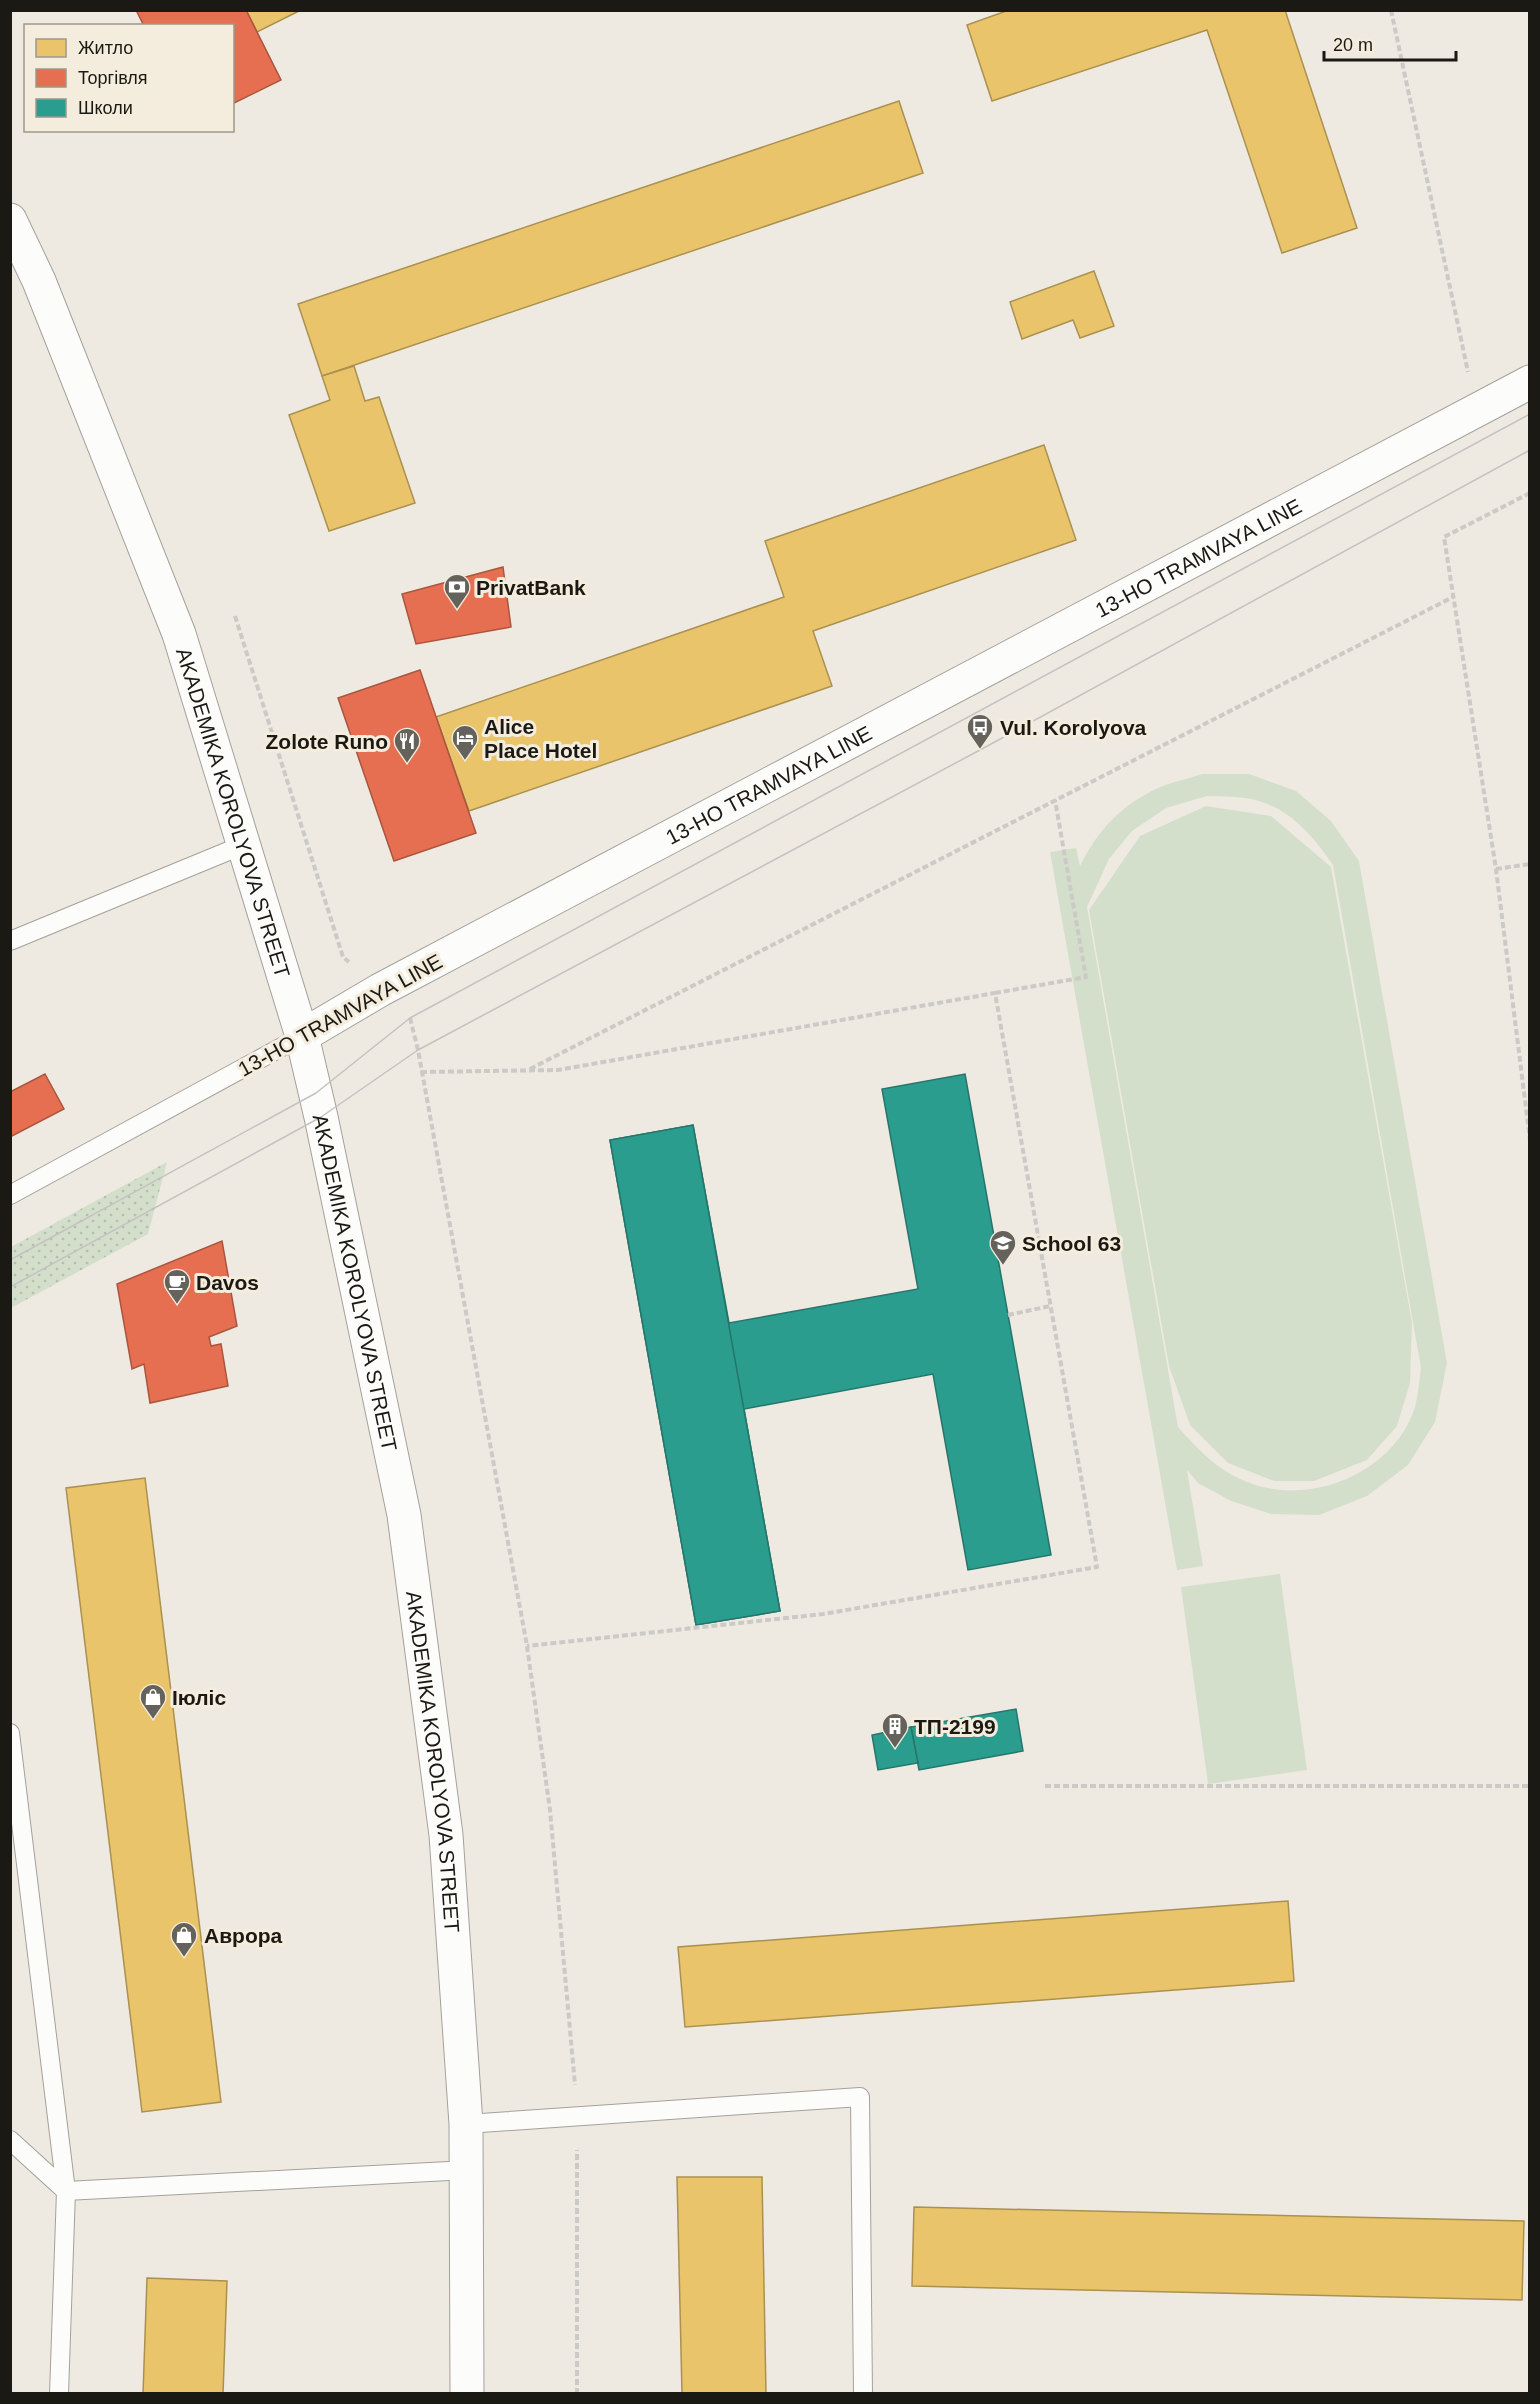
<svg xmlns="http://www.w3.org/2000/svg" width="1540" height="2404" viewBox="0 0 1540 2404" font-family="Helvetica,sans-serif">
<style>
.grass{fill:url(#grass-dots)}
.green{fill:#d4dfcb;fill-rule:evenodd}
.homes{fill:#e9c46a;stroke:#ab9150;stroke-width:1.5}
.shops{fill:#e76f51;stroke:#aa553e;stroke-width:1.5}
.schools{fill:#2a9d8f;stroke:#26756a;stroke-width:1.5}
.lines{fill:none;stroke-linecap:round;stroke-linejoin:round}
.lane-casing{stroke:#a4a19a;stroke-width:20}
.street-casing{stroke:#a4a19a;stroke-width:35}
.secondary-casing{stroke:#a4a19a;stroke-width:35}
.path{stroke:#cccac7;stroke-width:4;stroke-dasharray:6 3;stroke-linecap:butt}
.lane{stroke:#fcfcfb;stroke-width:18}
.street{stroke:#fcfcfb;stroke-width:33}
.secondary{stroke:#fcfcfb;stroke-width:33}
.tram{stroke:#c4c2c0;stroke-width:1.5}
.labels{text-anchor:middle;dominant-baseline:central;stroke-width:6;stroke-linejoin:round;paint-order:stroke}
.street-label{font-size:21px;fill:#1b1913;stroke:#f4ecdc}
.poi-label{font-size:21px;font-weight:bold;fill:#1b1913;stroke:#f4ecdc;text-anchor:start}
</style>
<defs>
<pattern id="grass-dots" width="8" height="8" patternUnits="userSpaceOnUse" patternTransform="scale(1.5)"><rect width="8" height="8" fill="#d4dfcb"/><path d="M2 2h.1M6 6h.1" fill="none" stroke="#b5bfad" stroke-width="1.8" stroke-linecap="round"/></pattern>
</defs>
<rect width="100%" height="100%" fill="#eeeae2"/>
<polygon class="grass" points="167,1162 148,1234 11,1308 11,1247"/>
<g class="green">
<path d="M1202 774H1249L1296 791 1331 821 1359 861 1447 1363 1435 1422 1408 1465 1367 1496 1319 1515 1271 1514 1231 1501 1198 1483 1187 1470 1203 1566 1177 1570 1050 852 1076 848 1080 866C1098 830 1121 805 1158 788 1171 782 1188 779 1202 774ZM1207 796C1219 797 1233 796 1245 798 1285 803 1312 834 1333 865L1421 1368C1419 1382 1418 1400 1413 1413 1387 1479 1299 1510 1236 1477 1211 1464 1197 1448 1178 1427L1087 907 1109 859 1132 831 1166 808Z"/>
<polygon points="1206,806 1271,816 1331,867 1412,1323 1410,1383 1397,1426 1367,1460 1314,1481 1274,1481 1228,1463 1190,1425 1169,1366 1089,910 1140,836"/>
<polygon points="1280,1574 1307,1770 1208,1784 1181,1587"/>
</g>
<g class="homes">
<polygon points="246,10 301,10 257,32"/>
<polygon points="1009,10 1285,10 1357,228 1282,253 1207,30 992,101 967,25"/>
<polygon points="899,101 923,173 322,376 298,304"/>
<polygon points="1094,271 1114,326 1080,338 1073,320 1022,339 1010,302"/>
<polygon points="354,366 365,401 379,397 415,503 329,531 289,415 330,400 322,376"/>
<polygon points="1044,445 1076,540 813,631 832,686 469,811 436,717 784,597 765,541"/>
<polygon points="145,1478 221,2102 142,2112 66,1488"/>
<polygon points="1288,1901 1294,1981 685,2027 678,1947"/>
<polygon points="677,2177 762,2177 766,2394 682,2394"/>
<polygon points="914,2207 1524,2221 1522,2300 912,2286"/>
<polygon points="147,2278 227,2281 223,2394 143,2394"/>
</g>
<g class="shops">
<polygon points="136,10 246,10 281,80 232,104 232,26 144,26"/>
<polygon points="503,567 511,627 416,644 402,594"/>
<polygon points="420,670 476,833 394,861 338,698"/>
<polygon points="45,1074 64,1109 10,1137 10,1092"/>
<polygon points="222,1241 237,1326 209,1337 211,1346 221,1344 228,1386 150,1403 144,1364 132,1369 117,1284"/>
</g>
<g class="schools">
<polygon points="965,1074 1051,1555 968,1570 933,1374 744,1409 780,1611 696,1625 610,1140 693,1125 729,1323 918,1289 882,1089"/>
<polygon points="693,1125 780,1611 696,1625 610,1140"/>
<polygon points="1016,1709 1023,1751 919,1770 911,1727"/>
<polygon points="911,1727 918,1763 878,1770 872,1735"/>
</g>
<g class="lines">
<g class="lane-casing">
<g id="lane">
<polyline points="10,941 243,845"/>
<polyline points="10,1195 302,1036"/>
<polyline points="10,1733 66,2191 59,2394"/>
<polyline points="466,2124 860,2097 863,2394"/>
<polyline points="10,2140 66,2191 468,2170"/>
</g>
</g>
<g class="street-casing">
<g id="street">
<path id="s1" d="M302 1036 380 990 1530 382"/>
</g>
</g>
<g class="secondary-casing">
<g id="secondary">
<path id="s2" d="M10 220 39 281 179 634 302 1036 321 1117 404 1515 446 1835 466 2124 467 2394"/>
</g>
</g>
<g class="path">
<polyline points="1391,10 1468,372"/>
<polyline points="1530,493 1444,537 1496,869 1530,1140"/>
<polyline points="235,616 343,957 349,962"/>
<polyline points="1496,869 1530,864"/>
<polyline points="995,993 1086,977 1055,800"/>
<polyline points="410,1018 418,1050 527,1646 550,1810 575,2085"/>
<polyline points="530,1069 1453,597"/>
<polyline points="421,1072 558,1070 995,993 1097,1567 823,1614 527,1646"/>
<polyline points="1008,1315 1050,1306"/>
<polyline points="1045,1786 1530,1786"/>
<polyline points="577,2394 577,2150"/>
</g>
<use href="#lane" class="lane"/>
<use href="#street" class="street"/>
<use href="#secondary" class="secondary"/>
<g class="tram">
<polyline points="10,1260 316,1093 410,1018 1530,414"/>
<polyline points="10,1287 321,1117 418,1050 980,750 1530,450"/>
</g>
</g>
<defs>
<g id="bank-pin" transform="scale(1.35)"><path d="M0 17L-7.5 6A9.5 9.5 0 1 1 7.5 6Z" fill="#65625b" stroke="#f4ecdc"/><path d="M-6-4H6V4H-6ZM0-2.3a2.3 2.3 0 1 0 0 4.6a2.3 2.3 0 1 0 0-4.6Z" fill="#fff"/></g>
<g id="bus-pin" transform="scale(1.35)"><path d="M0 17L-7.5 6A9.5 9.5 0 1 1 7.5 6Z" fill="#65625b" stroke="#f4ecdc"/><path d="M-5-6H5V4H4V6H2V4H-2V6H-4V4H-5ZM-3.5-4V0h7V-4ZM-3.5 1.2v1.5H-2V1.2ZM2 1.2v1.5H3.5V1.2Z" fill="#fff"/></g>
<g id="hotel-pin" transform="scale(1.35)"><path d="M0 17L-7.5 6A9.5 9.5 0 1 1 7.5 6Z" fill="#65625b" stroke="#f4ecdc"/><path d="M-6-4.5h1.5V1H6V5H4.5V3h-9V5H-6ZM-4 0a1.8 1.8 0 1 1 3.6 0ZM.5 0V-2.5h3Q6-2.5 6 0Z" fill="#fff"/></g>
<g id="restaurant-pin" transform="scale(1.35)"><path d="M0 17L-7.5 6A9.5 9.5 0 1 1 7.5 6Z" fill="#65625b" stroke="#f4ecdc"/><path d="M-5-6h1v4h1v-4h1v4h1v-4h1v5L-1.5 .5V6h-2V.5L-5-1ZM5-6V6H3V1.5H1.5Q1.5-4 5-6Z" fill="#fff"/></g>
<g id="school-pin" transform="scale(1.35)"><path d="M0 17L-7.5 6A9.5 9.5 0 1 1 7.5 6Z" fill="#65625b" stroke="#f4ecdc"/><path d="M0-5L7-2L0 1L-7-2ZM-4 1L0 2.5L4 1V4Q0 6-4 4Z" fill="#fff"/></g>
<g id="cafe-pin" transform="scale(1.35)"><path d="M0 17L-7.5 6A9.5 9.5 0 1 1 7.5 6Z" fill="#65625b" stroke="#f4ecdc"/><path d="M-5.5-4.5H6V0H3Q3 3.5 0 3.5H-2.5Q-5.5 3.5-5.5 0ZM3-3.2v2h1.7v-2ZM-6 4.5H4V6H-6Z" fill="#fff"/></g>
<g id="shop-pin" transform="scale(1.35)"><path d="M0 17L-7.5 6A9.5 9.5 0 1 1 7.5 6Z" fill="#65625b" stroke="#f4ecdc"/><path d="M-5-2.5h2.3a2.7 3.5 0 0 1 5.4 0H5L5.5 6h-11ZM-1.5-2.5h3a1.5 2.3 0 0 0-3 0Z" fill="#fff"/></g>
<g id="building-pin" transform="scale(1.35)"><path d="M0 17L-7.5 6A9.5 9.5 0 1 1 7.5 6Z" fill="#65625b" stroke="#f4ecdc"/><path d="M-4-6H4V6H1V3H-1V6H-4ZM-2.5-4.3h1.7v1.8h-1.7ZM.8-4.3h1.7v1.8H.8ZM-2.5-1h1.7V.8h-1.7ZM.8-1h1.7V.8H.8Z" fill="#fff"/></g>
</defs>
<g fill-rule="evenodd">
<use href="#bank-pin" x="457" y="587"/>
<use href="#bus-pin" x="980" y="727"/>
<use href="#hotel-pin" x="465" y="738"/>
<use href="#restaurant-pin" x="407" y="741"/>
<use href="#school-pin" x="1003" y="1243"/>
<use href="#cafe-pin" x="177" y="1282"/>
<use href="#shop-pin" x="153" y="1697"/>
<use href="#building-pin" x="895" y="1726"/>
<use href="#shop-pin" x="184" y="1935"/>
</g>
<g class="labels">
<g class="street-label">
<text stroke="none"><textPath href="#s1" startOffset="1016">13-HO TRAMVAYA LINE</textPath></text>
<text stroke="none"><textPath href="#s1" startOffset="530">13-HO TRAMVAYA LINE</textPath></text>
<text stroke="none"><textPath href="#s2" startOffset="634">AKADEMIKA KOROLYOVA STREET</textPath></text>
<text transform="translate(340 1015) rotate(-29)">13-HO TRAMVAYA LINE</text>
<text stroke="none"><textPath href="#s2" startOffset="1120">AKADEMIKA KOROLYOVA STREET</textPath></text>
<text stroke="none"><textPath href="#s2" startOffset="1606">AKADEMIKA KOROLYOVA STREET</textPath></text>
</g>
<g class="poi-label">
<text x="476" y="587">PrivatBank</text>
<text x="484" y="726">Alice<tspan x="484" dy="24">Place Hotel</tspan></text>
<text x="1000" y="727">Vul. Korolyova</text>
<text x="388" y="741" text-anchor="end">Zolote Runo</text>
<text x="1022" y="1243">School 63</text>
<text x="196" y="1282">Davos</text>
<text x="172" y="1697">Іюліс</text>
<text x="914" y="1726">ТП-2199</text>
<text x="204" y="1935">Аврора</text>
</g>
</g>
<rect width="1540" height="2404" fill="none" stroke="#1b1913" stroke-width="24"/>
<rect x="24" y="24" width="210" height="108" fill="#f4ecdc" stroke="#9d988c" stroke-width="1.5"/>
<rect x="36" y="39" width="30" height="18" fill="#e9c46a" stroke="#9d988c" stroke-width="1.5"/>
<text x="78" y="54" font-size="18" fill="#1b1913">Житло</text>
<rect x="36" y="69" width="30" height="18" fill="#e76f51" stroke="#9d988c" stroke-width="1.5"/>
<text x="78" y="84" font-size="18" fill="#1b1913">Торгівля</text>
<rect x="36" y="99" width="30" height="18" fill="#2a9d8f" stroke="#9d988c" stroke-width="1.5"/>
<text x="78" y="114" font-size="18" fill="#1b1913">Школи</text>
<path d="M1324 51v9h132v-9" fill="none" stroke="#1b1913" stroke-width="3"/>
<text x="1333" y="51" font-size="18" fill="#1b1913" stroke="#f4ecdc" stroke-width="4.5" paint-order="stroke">20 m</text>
</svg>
